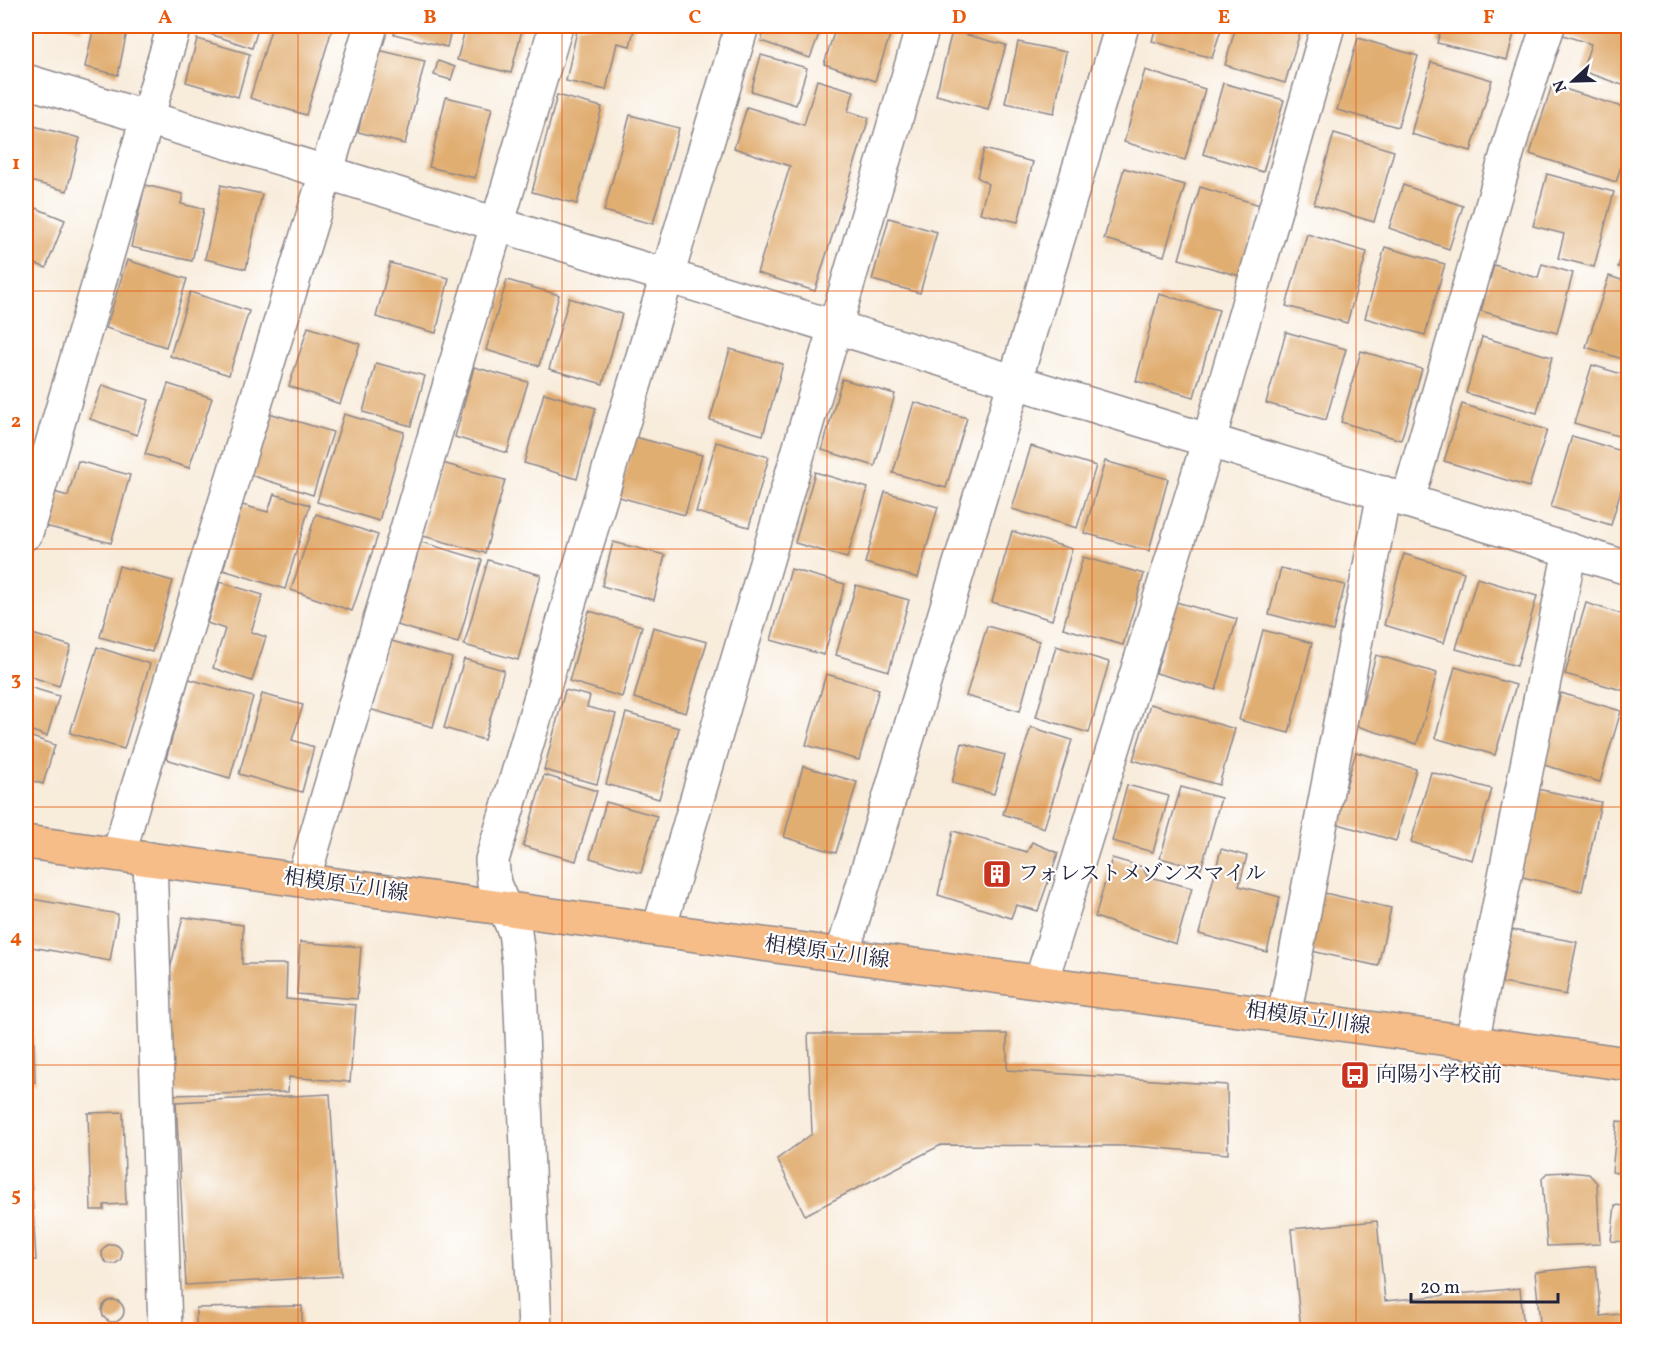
<svg xmlns="http://www.w3.org/2000/svg" width="1654" height="1356" viewBox="0 0 1654 1356" font-family="Vollkorn,'Noto Serif JP',serif">
<style>
.building{fill:#e1ae72}
.lines{fill:none;stroke-linecap:round;stroke-linejoin:round}
.minor-casing{stroke:#8d878b;stroke-width:36}
.major-casing{stroke:#8d878b;stroke-width:36}
.minor{stroke:#fff;stroke-width:33}
.major{stroke:#f7bd88;stroke-width:33}
.grid{fill:none;stroke:#e8590c;stroke-width:1.5;stroke-opacity:0.55}
.labels{text-anchor:middle;dominant-baseline:central;stroke-width:4.5;stroke-linejoin:round;paint-order:stroke}
.poi-label{font-size:21px;fill:#22223b;stroke:#fff;text-anchor:start}
.street-label{font-size:21px;fill:#22223b;stroke:#fff}
.neatline{fill:none;stroke:#e8590c;stroke-width:2}
.grid-label{font-size:20px;text-anchor:middle;font-weight:bold;fill:#e8590c}
</style>
<rect width="100%" height="100%" fill="#fff"/>
<filter id="ink" filterUnits="userSpaceOnUse"><feTurbulence type="fractalNoise" baseFrequency=".0167" numOctaves="2"/><feDisplacementMap in="SourceGraphic" scale="12" xChannelSelector="R" yChannelSelector="G"/><feConvolveMatrix kernelMatrix="1 2 1 2 8 2 1 2 1" color-interpolation-filters="sRGB"/></filter>
<filter id="wash" filterUnits="userSpaceOnUse"><feTurbulence type="fractalNoise" baseFrequency=".008" numOctaves="4" result="noise"/><feDisplacementMap in="SourceGraphic" scale="24" xChannelSelector="R" yChannelSelector="G"/><feGaussianBlur stdDeviation="1.35" result="paint"/><feColorMatrix in="noise" values="0 0 0 0 0 0 0 0 0 0 0 0 0 0 0 0 0 1.4 0 .05"/><feComposite in="paint" operator="in"/></filter>
<g filter="url(#wash)">
<rect width="100%" height="100%" fill="#f8ecdb"/>
<g id="blocks">
<g class="building">
<polygon points="67,26 82,26 81,30"/>
<polygon points="94,26 128,26 118,75 85,67"/>
<polygon points="200,26 259,26 252,48 198,30"/>
<polygon points="272,26 333,26 306,115 250,98"/>
<polygon points="396,26 452,26 447,47 394,34"/>
<polygon points="466,26 523,26 511,73 457,60"/>
<polygon points="578,26 635,26 630,46 617,43 606,90 566,81"/>
<polygon points="766,26 822,26 810,58 761,41"/>
<polygon points="836,26 893,26 875,81 824,64"/>
<polygon points="1156,26 1222,26 1212,58 1152,41"/>
<polygon points="1236,26 1302,26 1285,83 1225,65"/>
<polygon points="1415,26 1516,26 1507,60 1437,43 1440,33"/>
<polygon points="1566,26 1628,26 1628,87 1582,71 1591,44 1563,35"/>
<polygon points="952,31 1006,45 988,109 936,95"/>
<polygon points="1358,38 1418,56 1398,127 1337,110"/>
<polygon points="197,39 250,54 238,97 186,82"/>
<polygon points="1018,42 1066,52 1054,113 1005,103"/>
<polygon points="378,50 425,61 405,144 358,132"/>
<polygon points="761,55 807,68 796,105 751,91"/>
<polygon points="438,61 455,67 451,80 434,75"/>
<polygon points="1431,62 1492,80 1471,151 1411,134"/>
<polygon points="1145,70 1205,89 1185,160 1124,142"/>
<polygon points="817,80 854,91 848,111 869,118 815,291 757,273 790,166 734,148 747,107 804,125"/>
<polygon points="1223,83 1284,100 1263,172 1203,154"/>
<polygon points="1552,85 1628,109 1628,144 1616,182 1530,154"/>
<polygon points="557,95 602,107 577,204 532,192"/>
<polygon points="446,97 492,108 475,178 429,167"/>
<polygon points="630,115 679,128 653,224 604,211"/>
<polygon points="26,124 80,138 67,191 26,180"/>
<polygon points="1334,133 1394,151 1374,222 1314,204"/>
<polygon points="984,149 1033,162 1018,222 980,213 988,184 977,177"/>
<polygon points="1124,168 1185,185 1164,256 1104,239"/>
<polygon points="1547,174 1614,192 1594,267 1558,258 1564,234 1533,226"/>
<polygon points="145,185 183,194 181,204 204,209 192,261 131,247"/>
<polygon points="221,185 262,194 246,269 205,259"/>
<polygon points="1403,185 1463,206 1449,249 1389,228"/>
<polygon points="1200,187 1260,205 1240,276 1179,259"/>
<polygon points="26,204 65,220 46,268 26,260"/>
<polygon points="889,218 937,232 920,293 872,280"/>
<polygon points="1628,231 1628,270 1618,267"/>
<polygon points="1307,234 1367,252 1347,323 1286,306"/>
<polygon points="1385,247 1445,264 1425,335 1365,318"/>
<polygon points="127,260 187,279 166,347 106,328"/>
<polygon points="390,263 449,278 436,333 376,317"/>
<polygon points="1542,264 1573,273 1557,333 1481,311 1494,265 1538,278"/>
<polygon points="1609,276 1628,282 1628,361 1586,347"/>
<polygon points="507,280 559,295 539,366 486,350"/>
<polygon points="190,292 249,311 229,375 170,356"/>
<polygon points="1159,294 1219,310 1194,397 1136,381"/>
<polygon points="569,298 622,314 603,384 549,369"/>
<polygon points="308,327 360,344 340,404 289,386"/>
<polygon points="1286,332 1346,349 1326,420 1266,403"/>
<polygon points="1482,337 1552,357 1537,413 1466,393"/>
<polygon points="730,349 783,364 763,435 710,420"/>
<polygon points="1361,351 1422,369 1401,440 1341,422"/>
<polygon points="376,363 425,376 411,426 363,412"/>
<polygon points="1592,365 1628,376 1628,439 1574,423"/>
<polygon points="474,367 528,382 507,453 455,437"/>
<polygon points="842,379 895,394 875,466 822,450"/>
<polygon points="168,384 212,398 189,468 145,454"/>
<polygon points="102,385 149,400 137,435 90,419"/>
<polygon points="544,393 596,408 577,479 524,463"/>
<polygon points="914,402 967,418 946,488 893,473"/>
<polygon points="1462,404 1547,430 1529,487 1444,461"/>
<polygon points="269,413 333,432 313,495 250,475"/>
<polygon points="344,414 404,432 379,521 317,502"/>
<polygon points="1572,436 1628,453 1628,465 1611,525 1551,507"/>
<polygon points="635,437 702,455 685,515 619,497"/>
<polygon points="716,442 769,457 749,527 696,512"/>
<polygon points="1031,446 1096,466 1077,528 1012,509"/>
<polygon points="78,461 130,475 111,543 45,526 54,492 68,496"/>
<polygon points="1105,461 1168,479 1149,551 1084,533"/>
<polygon points="442,463 505,480 485,553 423,536"/>
<polygon points="815,472 868,488 847,558 795,543"/>
<polygon points="885,492 938,507 918,578 865,563"/>
<polygon points="274,494 310,505 285,589 223,570 242,505 268,512"/>
<polygon points="316,514 378,535 352,611 291,590"/>
<polygon points="1012,531 1072,549 1052,620 992,602"/>
<polygon points="421,542 482,560 458,643 397,625"/>
<polygon points="613,542 665,555 654,600 602,586"/>
<polygon points="1404,554 1464,572 1444,643 1384,625"/>
<polygon points="1083,557 1144,574 1123,645 1063,628"/>
<polygon points="488,560 541,575 518,660 464,645"/>
<polygon points="119,566 173,581 152,652 100,637"/>
<polygon points="1281,568 1345,585 1333,631 1269,614"/>
<polygon points="791,569 845,584 824,655 771,640"/>
<polygon points="1477,578 1537,596 1517,666 1456,649"/>
<polygon points="220,582 263,595 251,632 266,637 252,681 213,668 225,629 207,623"/>
<polygon points="856,585 909,600 889,671 836,655"/>
<polygon points="1176,602 1237,619 1216,690 1156,673"/>
<polygon points="1586,603 1628,616 1628,680 1625,691 1565,674"/>
<polygon points="589,611 642,626 622,697 569,681"/>
<polygon points="987,626 1039,641 1020,711 966,696"/>
<polygon points="653,627 707,642 686,713 634,698"/>
<polygon points="1263,630 1312,643 1289,733 1239,720"/>
<polygon points="26,632 71,646 59,686 26,675"/>
<polygon points="388,640 452,658 433,727 369,709"/>
<polygon points="1056,646 1109,662 1089,733 1036,717"/>
<polygon points="97,647 150,664 124,749 70,733"/>
<polygon points="1376,655 1437,673 1417,744 1356,726"/>
<polygon points="464,659 504,670 484,740 444,728"/>
<polygon points="1455,667 1516,685 1495,755 1435,738"/>
<polygon points="826,674 879,689 859,760 806,745"/>
<polygon points="189,679 253,697 230,778 166,759"/>
<polygon points="26,686 59,696 47,736 26,729"/>
<polygon points="565,690 590,696 587,707 616,714 597,784 544,770"/>
<polygon points="1561,693 1621,711 1600,782 1541,764"/>
<polygon points="262,694 303,705 292,740 314,747 302,792 239,774"/>
<polygon points="1150,704 1235,729 1219,785 1133,760"/>
<polygon points="626,713 679,728 659,799 606,784"/>
<polygon points="1031,727 1072,740 1044,828 1003,814"/>
<polygon points="26,735 55,745 43,784 26,779"/>
<polygon points="962,743 1005,755 994,794 952,783"/>
<polygon points="1356,752 1416,769 1396,841 1335,823"/>
<polygon points="803,766 857,782 836,853 784,837"/>
<polygon points="1431,772 1492,789 1472,860 1411,842"/>
<polygon points="544,775 597,791 576,861 523,846"/>
<polygon points="1127,785 1169,796 1153,852 1112,841"/>
<polygon points="1181,787 1221,798 1201,869 1160,858"/>
<polygon points="1537,789 1601,802 1582,891 1518,876"/>
<polygon points="606,802 657,816 641,873 590,858"/>
<polygon points="953,831 1027,852 1032,842 1058,853 1038,911 1016,905 1011,918 938,895"/>
<polygon points="1221,849 1247,856 1239,886 1280,897 1267,952 1199,934"/>
<polygon points="1112,858 1143,867 1147,876 1192,888 1176,944 1095,917"/>
<polygon points="1320,892 1391,908 1378,966 1307,950"/>
<polygon points="26,898 118,914 110,961 26,946"/>
<polygon points="183,917 243,925 242,964 287,964 286,999 356,1005 350,1082 289,1077 288,1092 172,1095 169,973"/>
<polygon points="1512,930 1577,942 1566,995 1502,983"/>
<polygon points="300,942 361,947 357,999 297,994"/>
<polygon points="26,1012 33,1012 35,1082 26,1083"/>
<polygon points="808,1034 1007,1034 1007,1070 1227,1085 1228,1154 1133,1146 941,1145 805,1215 777,1159 812,1134"/>
<polygon points="330,1094 341,1276 186,1285 176,1102"/>
<polygon points="123,1112 126,1204 104,1205 104,1210 91,1210 88,1113"/>
<polygon points="26,1114 27,1114 36,1260 26,1261"/>
<polygon points="1617,1121 1628,1122 1628,1175 1612,1172"/>
<polygon points="1567,1172 1589,1174 1597,1183 1600,1244 1547,1246 1542,1178 1547,1173"/>
<polygon points="1627,1180 1628,1180 1628,1242 1611,1241 1615,1205 1624,1206"/>
<polygon points="1377,1221 1385,1301 1520,1288 1524,1330 1301,1330 1291,1229"/>
<circle cx="112" cy="1254" r="10"/>
<polygon points="1596,1266 1601,1316 1628,1313 1628,1330 1528,1330 1527,1324 1540,1322 1535,1272"/>
<circle cx="113" cy="1311" r="11"/>
<polygon points="302,1306 302,1330 196,1330 196,1308"/>
</g>
</g>
</g>
<g filter="url(#ink)">
<use href="#blocks" fill-opacity="0" stroke="#8d878b" stroke-width="1.5"/>
<g class="lines">
<g class="minor-casing">
<g id="minor">
<polyline points="26,81 1628,568"/>
<polyline points="1408,500 1514,129 1548,26"/>
<polyline points="26,533 174,26"/>
<polyline points="119,854 132,807 371,26"/>
<polyline points="150,859 165,1330"/>
<polyline points="303,880 556,26"/>
<polyline points="659,929 923,26"/>
<polyline points="842,955 1122,26"/>
<polyline points="1041,982 1209,440 1328,26"/>
<polyline points="1284,1016 1384,493"/>
<polyline points="1472,1042 1570,550"/>
<polyline points="535,1330 519,964 515,932 494,884 492,860 742,26"/>
</g>
</g>
<g class="major-casing">
<polyline id="major" points="26,842 1628,1064"/>
</g>
<use href="#minor" class="minor"/>
<use href="#major" class="major"/>
</g>
</g>
<path class="grid" d="M298 26V1330M562 26V1330M827 26V1330M1092 26V1330M1356 26V1330M26 291H1628M26 549H1628M26 807H1628M26 1065H1628"/>
<defs>
<g id="building-square" transform="scale(1.5)"><rect x="-9" y="-9" width="18" height="18" rx="4" fill="#c8321e" stroke="#fff"/><path d="M-4-6H4V6H1V3H-1V6H-4ZM-2.5-4.3h1.7v1.8h-1.7ZM.8-4.3h1.7v1.8H.8ZM-2.5-1h1.7V.8h-1.7ZM.8-1h1.7V.8H.8Z" fill="#fff"/></g>
<g id="bus-square" transform="scale(1.5)"><rect x="-9" y="-9" width="18" height="18" rx="4" fill="#c8321e" stroke="#fff"/><path d="M-5-6H5V4H4V6H2V4H-2V6H-4V4H-5ZM-3.5-4V0h7V-4ZM-3.5 1.2v1.5H-2V1.2ZM2 1.2v1.5H3.5V1.2Z" fill="#fff"/></g>
</defs>
<g fill-rule="evenodd">
<use href="#building-square" x="997" y="874"/>
<use href="#bus-square" x="1355" y="1075"/>
</g>
<g class="labels">
<g class="poi-label">
<text x="1018" y="874">フォレストメゾンスマイル</text>
<text x="1376" y="1075">向陽小学校前</text>
</g>
<g class="street-label">
<text transform="translate(346 886) rotate(8)">相模原立川線</text>
<text transform="translate(827 953) rotate(8)">相模原立川線</text>
<text transform="translate(1308 1019) rotate(8)">相模原立川線</text>
</g>
</g>
<rect width="1654" height="1356" fill="none" stroke="#fff" stroke-width="66"/>
<g transform="translate(1573 81) rotate(248)" stroke="#ffffff" stroke-width="4.5" paint-order="stroke">
<path d="M0-4.5L10 22L0 15L-10 22Z" fill="#22223b"/>
<text y="-9" font-size="16" font-weight="bold" text-anchor="middle" fill="#22223b">N</text>
</g>
<path d="M1411 1293v9h147v-9" fill="none" stroke="#22223b" stroke-width="3"/>
<text x="1420" y="1293" font-size="18" fill="#22223b" stroke="#ffffff" stroke-width="4.5" paint-order="stroke">20 m</text>
<rect x="33" y="33" width="1588" height="1290" class="neatline"/>
<g class="grid-label">
<text x="165" y="23">A</text>
<text x="430" y="23">B</text>
<text x="695" y="23">C</text>
<text x="959" y="23">D</text>
<text x="1224" y="23">E</text>
<text x="1489" y="23">F</text>
<text x="16" y="169">1</text>
<text x="16" y="427">2</text>
<text x="16" y="685">3</text>
<text x="16" y="943">4</text>
<text x="16" y="1201">5</text>
</g>
</svg>
